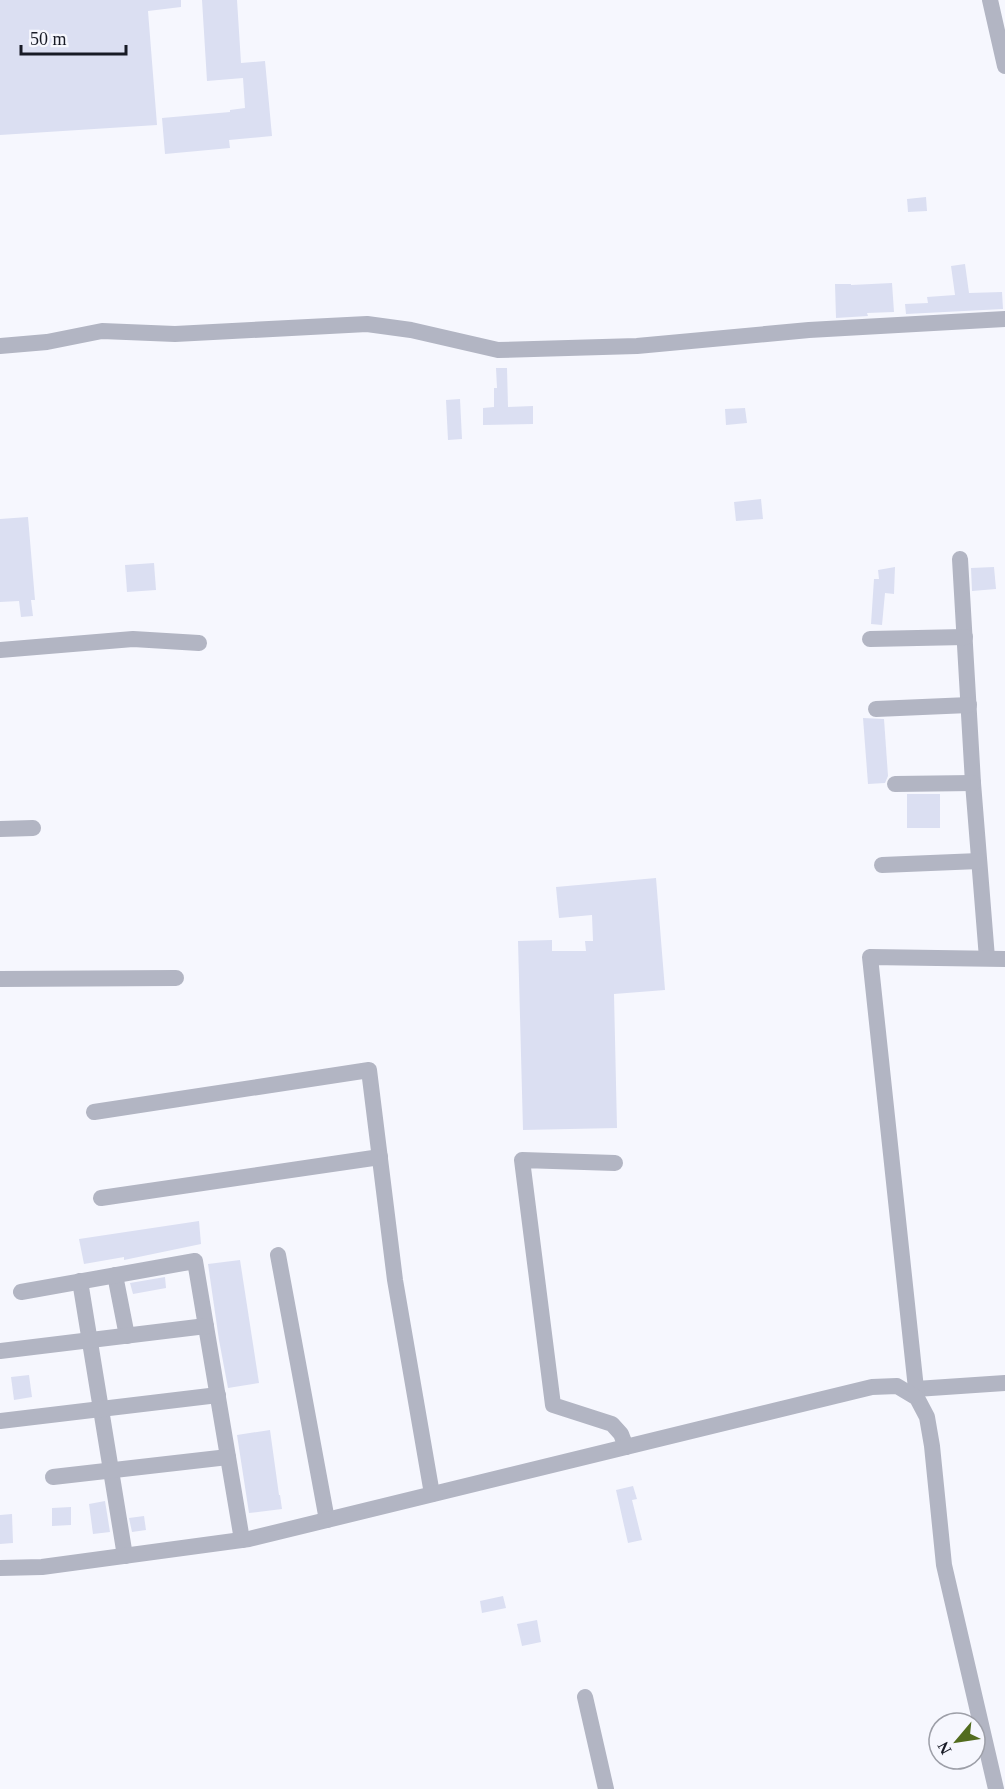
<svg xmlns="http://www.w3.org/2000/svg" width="1005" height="1789" viewBox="0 0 1005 1789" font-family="'Times New Roman',serif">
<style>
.building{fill:#dbdff2}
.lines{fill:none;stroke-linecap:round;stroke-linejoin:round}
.minor{stroke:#b2b5c3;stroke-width:16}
</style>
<rect width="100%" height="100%" fill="#f6f7fe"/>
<g class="building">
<polygon points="0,0 181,0 181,7 148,11 157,125 0,135"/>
<polygon points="202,0 237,0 241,63 265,61 272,136 229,140 230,148 165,154 162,118 230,112 230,110 245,108 243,78 207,81"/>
<polygon points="926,197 927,211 908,212 907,199"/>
<polygon points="965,264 969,293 1002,292 1003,309 906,314 905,304 928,303 927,297 955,295 951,266"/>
<polygon points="892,283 894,312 867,313 868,316 836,318 835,284 851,284 851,285"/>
<polygon points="496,368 507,368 508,407 533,406 533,424 483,425 483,408 494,407 494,388 497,388"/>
<polygon points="460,399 462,439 448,440 446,400"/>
<polygon points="745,408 747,423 726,425 725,409"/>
<polygon points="761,499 763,519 736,521 734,502"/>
<polygon points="28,517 35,600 31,600 33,616 21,617 19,601 0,602 0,519"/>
<polygon points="154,563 156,590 127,592 125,565"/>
<polygon points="895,567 894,594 885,593 882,625 871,624 874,579 879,579 878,570"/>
<polygon points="994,567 996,589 972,591 971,568"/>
<polygon points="863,718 884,719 888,776 885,783 868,784"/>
<rect x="907" y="794" width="33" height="34"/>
<polygon points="656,878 665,990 614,994 617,1128 523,1130 518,941 552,940 552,951 586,951 585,941 593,941 592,915 559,918 556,887"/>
<polygon points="199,1221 201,1244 124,1260 124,1257 84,1264 79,1239"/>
<polygon points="240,1260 259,1383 228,1388 219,1340 208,1264"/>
<polygon points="165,1277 166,1288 133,1294 130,1283"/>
<polygon points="29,1375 32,1397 14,1400 11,1377"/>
<polygon points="270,1430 279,1495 280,1495 282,1509 249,1513 237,1435"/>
<polygon points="633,1486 637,1499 632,1500 642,1540 628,1543 616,1490"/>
<polygon points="105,1501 110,1532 93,1534 89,1504"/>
<polygon points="71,1507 71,1525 52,1526 52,1508"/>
<polygon points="12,1514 13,1543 0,1544 0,1515"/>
<polygon points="144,1516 146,1530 132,1532 129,1518"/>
<polygon points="503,1596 506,1608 482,1613 480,1601"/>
<polygon points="537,1620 541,1642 522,1646 517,1624"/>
</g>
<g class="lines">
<g class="minor">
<polyline points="990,0 1005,66"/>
<polyline points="0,346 47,342 102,331 175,334 367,324 411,330 498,350 637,346 809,330 1005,319"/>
<polyline points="960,559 973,783 987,958"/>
<polyline points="870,639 965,637"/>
<polyline points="0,650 133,639 199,643"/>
<polyline points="876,709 969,705"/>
<polyline points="895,784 973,783"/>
<polyline points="0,829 33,828"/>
<polyline points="882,865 979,861"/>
<polyline points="0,979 176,978"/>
<polyline points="94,1112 369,1070 395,1280 432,1494"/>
<polyline points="615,1163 522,1160 553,1405 612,1424 621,1434 626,1447"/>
<polyline points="101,1198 380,1157"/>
<polyline points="278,1255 327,1520"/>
<polyline points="115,1275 127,1336"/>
<polyline points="80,1281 125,1556"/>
<polyline points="21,1292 195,1261 242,1540"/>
<polyline points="0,1351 206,1326"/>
<polyline points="916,1389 1005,1383"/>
<polyline points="917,1398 870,957 1005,959"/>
<polyline points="0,1421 218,1395"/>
<polyline points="53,1477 228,1457"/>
<polyline points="0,1568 42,1567 249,1539 872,1387 897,1386 917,1398 927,1417 932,1446 944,1565 996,1789"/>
<polyline points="585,1697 606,1789"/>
</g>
</g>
<g transform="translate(957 1741) rotate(241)"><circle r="28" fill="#f6f7fe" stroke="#9d9fa8" stroke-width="1.5"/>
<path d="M0-4.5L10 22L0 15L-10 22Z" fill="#526c1e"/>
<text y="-9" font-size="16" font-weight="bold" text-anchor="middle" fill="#181b26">N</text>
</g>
<path d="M21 45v9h105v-9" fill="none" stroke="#181b26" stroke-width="3"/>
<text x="30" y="45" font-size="18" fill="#181b26" stroke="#f6f7fe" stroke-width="4.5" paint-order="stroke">50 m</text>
</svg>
